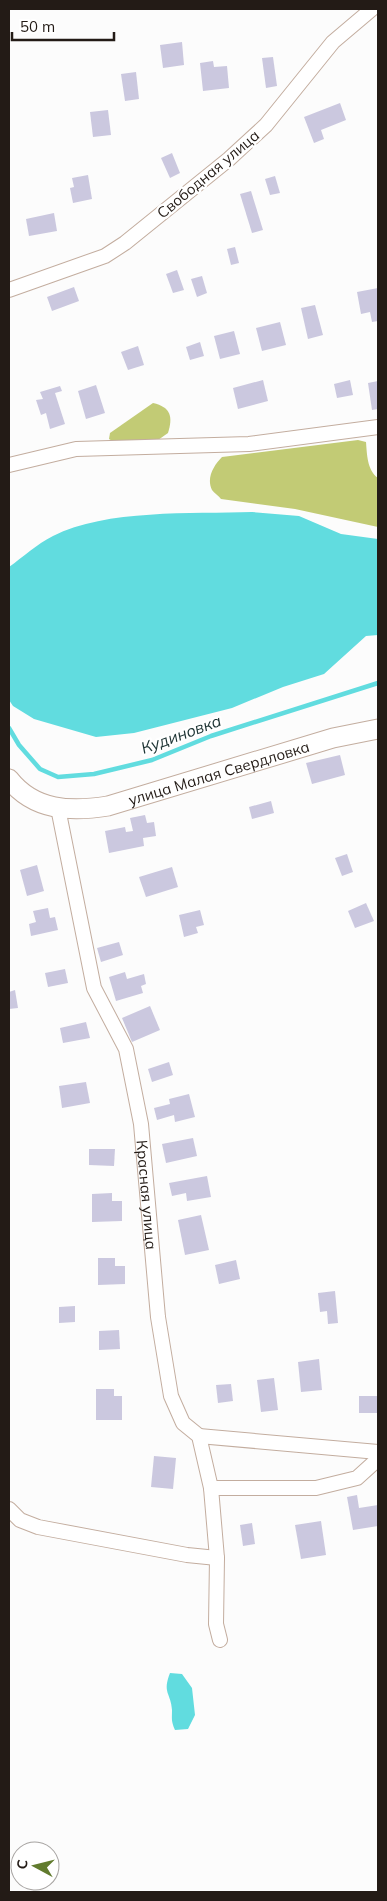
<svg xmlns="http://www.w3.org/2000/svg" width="387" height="1901" viewBox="0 0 387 1901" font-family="Mulish,sans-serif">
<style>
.forest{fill:#c2cb75}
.water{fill:#61dcdf}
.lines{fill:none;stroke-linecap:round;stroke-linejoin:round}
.stream{stroke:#61dcdf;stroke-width:4.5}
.building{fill:#cbc8df}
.minor-casing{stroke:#c3ad9f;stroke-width:16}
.secondary-casing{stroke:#c3ad9f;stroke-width:21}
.minor{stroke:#fff;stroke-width:14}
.secondary{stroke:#fff;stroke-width:19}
.labels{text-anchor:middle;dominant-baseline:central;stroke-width:4.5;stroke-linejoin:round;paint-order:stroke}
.street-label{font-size:15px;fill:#231b16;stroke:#fff}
.water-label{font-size:16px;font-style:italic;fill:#1d3333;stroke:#fff}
</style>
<rect width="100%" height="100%" fill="#fcfcfc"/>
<g class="forest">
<path d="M153 403C171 407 173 417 168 433L158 440 114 442 109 439 110 433Z"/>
<path d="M358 440 366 442C367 454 367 470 378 478V527L295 509 221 499C219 496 214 493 212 490 206 478 214 465 222 457Z"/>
</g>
<g class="water">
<path d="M252 512 299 516 341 534 378 539V635L366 636 324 674 283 687 232 708 134 733 96 737 34 719 13 706 9 700V567C23 557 37 544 53 536 106 509 192 514 252 512Z"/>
<path d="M170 1673 182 1674 192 1688 195 1715 188 1729 175 1730C171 1721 172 1719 172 1710 171 1693 162 1693 170 1673Z"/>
</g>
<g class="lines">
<polyline class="stream" points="9,728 19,745 40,769 58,777 94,774 152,760 211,736 378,683"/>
</g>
<g class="building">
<polygon points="182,42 184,65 163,68 160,45"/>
<polygon points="273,57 277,86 266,88 262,58"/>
<polygon points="213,61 214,67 227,66 229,88 203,91 200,63"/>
<polygon points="136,72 139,99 125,101 121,74"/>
<polygon points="340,103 346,120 321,130 324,139 314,143 304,117"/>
<polygon points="108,110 111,135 93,137 90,112"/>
<polygon points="172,153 180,173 170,178 161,158"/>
<polygon points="88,175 92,199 73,203 70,188 74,187 72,178"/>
<polygon points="275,176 280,193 270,195 265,179"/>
<polygon points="251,191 263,230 252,233 240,194"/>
<polygon points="54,213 57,231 29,236 26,219"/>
<polygon points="235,247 239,263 231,265 227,249"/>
<polygon points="177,270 184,290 173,293 166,274"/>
<polygon points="202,276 207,293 197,297 191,279"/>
<polygon points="74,287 79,301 52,311 47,297"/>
<polygon points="378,288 378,321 372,322 370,312 361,314 357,292"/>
<polygon points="315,305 323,335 308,339 301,308"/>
<polygon points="280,322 286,345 262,351 256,328"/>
<polygon points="234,331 240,354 220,359 214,336"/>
<polygon points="200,342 204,356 190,360 186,347"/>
<polygon points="138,346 144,365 128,370 121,352"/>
<polygon points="263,380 268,401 238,409 233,388"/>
<polygon points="350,380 353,395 337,398 334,384"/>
<polygon points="378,381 378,409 372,410 368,383"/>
<polygon points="96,385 105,413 86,419 78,391"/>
<polygon points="60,386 62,391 55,393 65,424 50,429 46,413 41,415 36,400 43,399 40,392"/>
<polygon points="340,755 345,775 312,784 306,763"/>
<polygon points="271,801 274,813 252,819 249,807"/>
<polygon points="145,815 147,823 154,822 156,836 143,838 144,846 109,853 105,831 125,827 126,832 133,831 130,818"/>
<polygon points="347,854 353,872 342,876 335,858"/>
<polygon points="37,865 44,891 27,896 20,870"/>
<polygon points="172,867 178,887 146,897 139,877"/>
<polygon points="366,903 374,921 355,928 348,911"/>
<polygon points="48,908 50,918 55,917 58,930 31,936 29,924 36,922 33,911"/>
<polygon points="200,910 204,925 196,927 198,933 184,937 179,915"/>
<polygon points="119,942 123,955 101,962 97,948"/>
<polygon points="65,969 68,983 48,987 45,973"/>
<polygon points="125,972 127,979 144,974 146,984 141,986 143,993 116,1001 109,977"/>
<polygon points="15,990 18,1008 9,1009 9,992"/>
<polygon points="150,1006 160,1030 132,1042 122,1018"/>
<polygon points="86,1022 90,1038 63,1043 60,1028"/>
<polygon points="169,1062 173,1075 152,1082 148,1069"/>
<polygon points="86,1082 90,1103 62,1108 59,1086"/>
<polygon points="189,1094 195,1117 175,1122 174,1115 157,1120 154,1108 170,1104 169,1099"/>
<polygon points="193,1138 197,1156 166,1163 162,1144"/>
<polygon points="89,1149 115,1149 114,1166 89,1165"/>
<polygon points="207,1176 211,1197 187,1201 186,1193 172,1196 169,1183"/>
<polygon points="112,1193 112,1201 122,1201 122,1221 92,1222 92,1194"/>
<polygon points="201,1215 209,1250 185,1255 178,1220"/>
<polygon points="98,1258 115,1258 115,1266 125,1266 125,1284 98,1285"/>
<polygon points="236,1260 240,1279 219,1284 215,1265"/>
<polygon points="335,1291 338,1323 328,1324 327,1311 320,1312 318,1293"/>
<polygon points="75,1306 75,1322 59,1323 59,1307"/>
<polygon points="119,1330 120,1349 99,1350 99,1331"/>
<polygon points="319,1359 322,1390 301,1392 298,1362"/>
<polygon points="274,1378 278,1410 261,1412 257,1380"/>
<polygon points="231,1384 233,1401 218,1403 216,1385"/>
<polygon points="96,1389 114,1389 114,1396 122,1396 122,1420 96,1420"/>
<rect x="359" y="1396" width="19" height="17"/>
<polygon points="154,1456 176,1458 173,1489 151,1487"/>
<polygon points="357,1495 359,1508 378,1505 378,1526 353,1530 347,1497"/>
<polygon points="321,1521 326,1555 301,1559 295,1525"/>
<polygon points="252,1523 255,1544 243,1546 240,1525"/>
</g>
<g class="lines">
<g class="minor-casing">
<g id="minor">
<polyline points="9,290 105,256 125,243 229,159 266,125 333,42 372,9"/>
<polyline points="9,465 76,449 249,444 378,427"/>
<path id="s1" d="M58 808 94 988 126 1049 141 1124 158 1317 171 1396 183 1423 199 1436 211 1488 217 1558 216 1624 220 1640"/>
<polyline points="199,1436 378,1452"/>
<polyline points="211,1488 316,1488 357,1478 378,1459"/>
<polyline points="9,1509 20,1520 38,1527 187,1555 217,1558"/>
</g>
</g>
<g class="secondary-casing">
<g id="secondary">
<path id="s2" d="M9 779C34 811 71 812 108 806L333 738 378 729"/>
</g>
</g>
<use href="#minor" class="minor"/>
<use href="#secondary" class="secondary"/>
</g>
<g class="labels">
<g class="street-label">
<text transform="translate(208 174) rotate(-40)">Свободная улица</text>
<text stroke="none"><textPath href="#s2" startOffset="224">улица Малая Свердловка</textPath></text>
<text stroke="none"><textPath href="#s1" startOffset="400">Красная улица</textPath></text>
</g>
<g class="water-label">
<text transform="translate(181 734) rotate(-20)">Кудиновка</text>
</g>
</g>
<rect width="387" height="1901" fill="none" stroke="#231b16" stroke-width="20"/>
<g transform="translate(35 1866) rotate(277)"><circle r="24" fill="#ffffff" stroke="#a7a4a2"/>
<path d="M0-4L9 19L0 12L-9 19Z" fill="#617b2e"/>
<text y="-8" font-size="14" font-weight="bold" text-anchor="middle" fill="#231b16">С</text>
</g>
<path d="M12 32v8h102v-8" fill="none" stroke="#231b16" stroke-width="2.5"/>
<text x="20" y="32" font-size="15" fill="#231b16" stroke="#ffffff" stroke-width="4" paint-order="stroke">50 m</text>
</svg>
